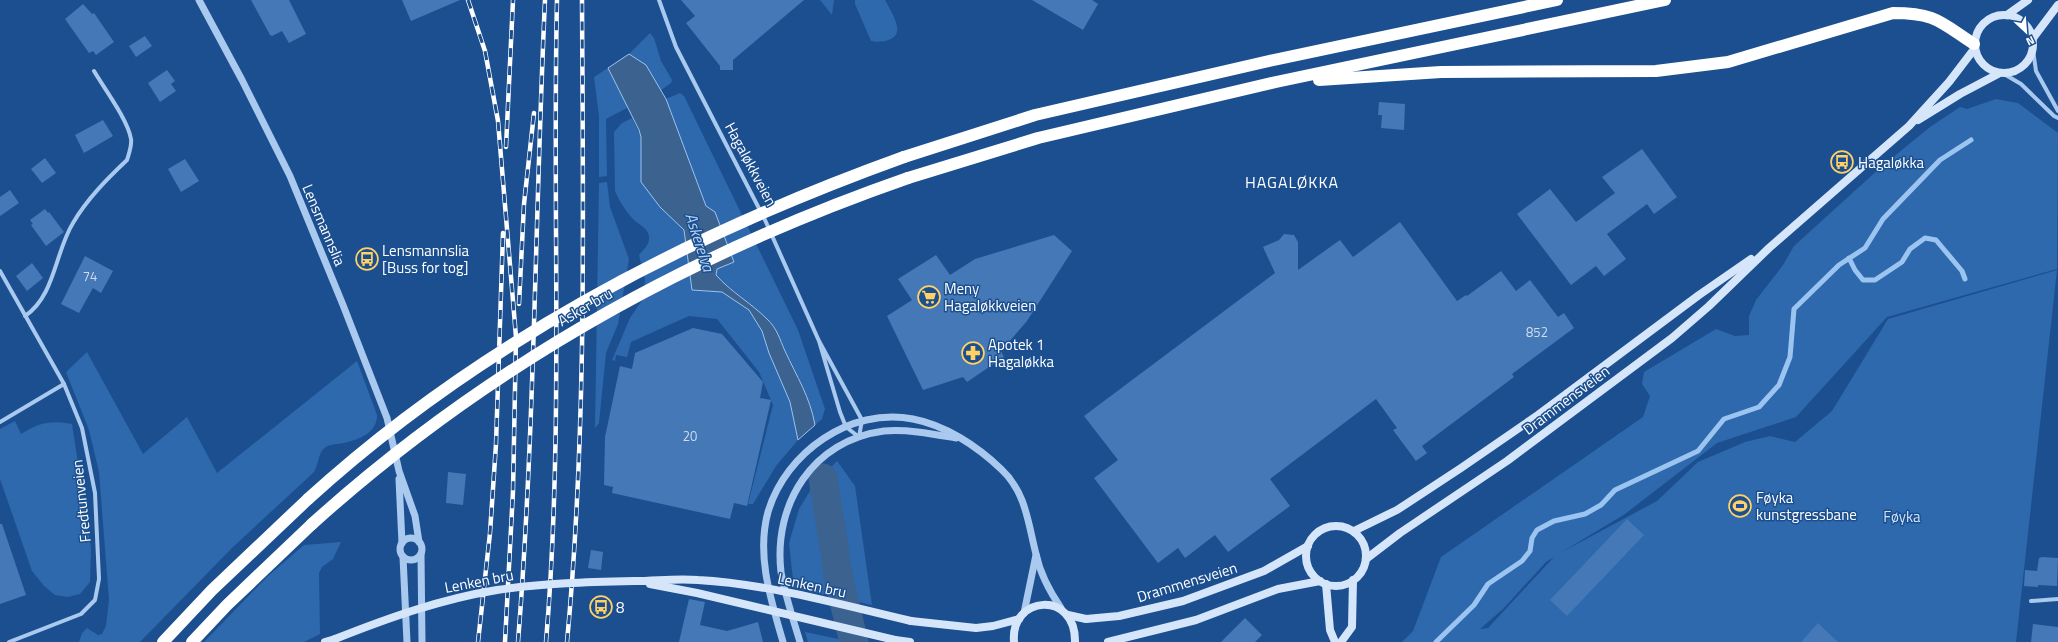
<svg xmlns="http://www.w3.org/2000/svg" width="2058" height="642" viewBox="0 0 2058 642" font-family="'Titillium Web',sans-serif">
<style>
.green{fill:#2e69ad;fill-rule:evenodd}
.water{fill:#3c6290;stroke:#9cc4f0}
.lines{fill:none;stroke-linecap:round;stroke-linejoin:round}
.stream{stroke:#9cc4f0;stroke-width:5}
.river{stroke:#3c6290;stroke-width:29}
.building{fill:#4478b7}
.minor{stroke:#a9c9ee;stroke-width:4}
.tertiary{stroke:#a9c9ee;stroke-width:7}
.secondary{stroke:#d6e6fa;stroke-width:8}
.motorway{stroke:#fff;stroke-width:12}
.rail-casing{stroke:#fff;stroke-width:4.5}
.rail{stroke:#1b4f8f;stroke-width:3;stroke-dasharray:9;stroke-linecap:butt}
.secondary-bridge{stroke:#d6e6fa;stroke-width:8}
.motorway-bridge{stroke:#fff;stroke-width:12}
.labels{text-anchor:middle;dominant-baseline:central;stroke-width:3;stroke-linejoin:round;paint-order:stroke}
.number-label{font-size:13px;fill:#d0dded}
.poi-label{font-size:15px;fill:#fff;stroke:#1b4f8f;text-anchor:start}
.street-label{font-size:15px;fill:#fff;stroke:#1b4f8f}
.park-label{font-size:15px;fill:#cfe3fa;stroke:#1b4f8f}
.neighbourhood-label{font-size:16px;letter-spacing:1px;fill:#fff;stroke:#1b4f8f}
.water-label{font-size:16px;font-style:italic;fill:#b5d3f5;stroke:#1b4f8f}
</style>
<rect width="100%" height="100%" fill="#1b4f8f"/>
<g class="green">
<polygon points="820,0 834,0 832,15"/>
<path d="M855 0H885C889 8 896 18 897 27 900 41 880 43 871 41L855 4Z"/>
<polygon points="650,33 654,38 661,61 672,80 671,83 660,91 646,66 629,54"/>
<polygon points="608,68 629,107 606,119 607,176 599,177 599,116 594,77"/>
<path d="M680 93 684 96 798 330 825 409 822 419 815 425C810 397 797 377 785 351 780 340 777 328 767 319 751 303 731 291 716 275L717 269 734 262 706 206 666 99Z"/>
<path d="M1996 99 2018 103 2058 133 2057 269 1887 317 1796 417 1717 443 1625 514 1562 552 1657 501 1698 462 1745 442 1770 436 1795 442 1832 411 1888 319 2057 270 2016 642H1402L1413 631 1441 557 1643 417 1650 396 1642 384 1644 372 1716 329 1735 336 1749 335V316L1756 300 1783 265 1794 246 1881 167 1930 127 1960 107 1967 109ZM1554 557 1488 628 1480 629 1503 609 1546 562Z"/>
<path d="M632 118 641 137V182L684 230 692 290 722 292 749 310 762 331 769 353 790 402 798 440 776 466 753 504H748L773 405 759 372 717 319 689 316 631 342 627 357 616 355 615 361 612 360 630 318 643 299 645 280 639 255C643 250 649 245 649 239 650 228 638 225 632 218 625 210 619 201 615 191L614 132 622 123Z"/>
<polygon points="607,182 610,207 629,259 618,324 606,353 599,423 595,428 599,183"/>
<path d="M87 352 143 454 187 417 217 473 357 361 377 415C377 433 360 439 344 443 338 444 331 444 326 447 318 451 319 464 314 472L232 548 140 642H79L82 633 87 628 98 635 102 634 106 626 109 600 99 472 89 430 66 372Z"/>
<path d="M15 421 21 434C39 422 52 420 72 424L91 548 90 582 80 594 68 597 55 595 44 586 32 571 0 479V429Z"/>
<polygon points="837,461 855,486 872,605 794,588 789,543 799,509 813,486"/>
<polygon points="341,542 333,559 322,567 319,573 320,634 304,642 204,642 267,577 304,545"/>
<polygon points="805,632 853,642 808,642"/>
</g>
<path class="water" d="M629 54 646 65 666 99 706 206 715 212 734 262 717 269 716 275C731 292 751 303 767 319 777 328 780 340 785 351 797 377 810 397 815 425L798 440 790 402 769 353 762 331 749 310 722 292 692 290 684 230 660 207 641 182V137L639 130 608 68Z"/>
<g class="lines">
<g class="stream">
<polyline points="1849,258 1855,270 1863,280 1875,280 1902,262 1910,249 1925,238 1936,240 1941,246 1962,271 1965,279"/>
<polyline points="1436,642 1474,605 1488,584 1522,561 1530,551 1532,538 1537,530 1554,521 1585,514 1601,505 1615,490 1698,451 1724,419 1759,407 1779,385 1790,357 1794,309 1839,265 1865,248 1883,219 1940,160 1971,140"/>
</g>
<g class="river">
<polyline points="823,478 835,553"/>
<polyline points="836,562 839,581 854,642"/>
</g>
</g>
<g class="building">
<polygon points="251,0 289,0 306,34 289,43 282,31 272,36 270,35"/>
<polygon points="402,0 460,0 411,21"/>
<polygon points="681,0 804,0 733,60 733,70 720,70 720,66 686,23 695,16"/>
<polygon points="1032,0 1092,0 1098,4 1083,30"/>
<polygon points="83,4 92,14 94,13 114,42 96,55 93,51 89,53 65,19"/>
<polygon points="145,36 152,46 136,57 129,46"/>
<polygon points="167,70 175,81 171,84 176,91 160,102 148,83"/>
<polygon points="1379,102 1405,104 1404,130 1381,128 1382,115 1378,115"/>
<polygon points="103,120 113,136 84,153 75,135"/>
<polygon points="1642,149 1677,197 1654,214 1647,204 1607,234 1626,259 1604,276 1596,266 1571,285 1517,214 1550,189 1576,222 1615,193 1602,177"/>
<polygon points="45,158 56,173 42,183 31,169"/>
<polygon points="185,159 199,181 181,192 168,169"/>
<polygon points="10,190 19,203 0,216 0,197"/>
<polygon points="45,209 48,213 49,212 64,232 46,246 31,225 33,224 30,220"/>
<polygon points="1400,222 1457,301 1466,295 1467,296 1501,271 1516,291 1530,280 1558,317 1564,313 1574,328 1512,374 1514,377 1422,446 1427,453 1416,461 1393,430 1397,428 1376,399 1270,479 1290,506 1228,552 1215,535 1185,558 1178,548 1158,563 1094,478 1118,460 1084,416 1275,273 1263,247 1279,240 1284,234 1294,235 1298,242 1298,270 1340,240 1353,257"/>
<polygon points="1054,235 1072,251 1027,321 1001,351 1004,357 967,382 963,377 923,390 887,316 912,300 898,279 936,255 950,275 975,259"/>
<polygon points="85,256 113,271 101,293 93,288 79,313 61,304"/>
<polygon points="32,263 43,278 27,291 16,276"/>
<polygon points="693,328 722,334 763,382 760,398 771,400 747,506 734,503 730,519 612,493 613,487 604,485 605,437 620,366 632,369 635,353"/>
<polygon points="448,472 466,474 463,505 446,503"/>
<polygon points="1627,519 1644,535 1567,616 1550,600"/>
<polygon points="0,524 2,524 26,595 0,604"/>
<polygon points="591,550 603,552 601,570 588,568"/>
<polygon points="2042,557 2058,558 2057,586 2038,585 2038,587 2024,586 2025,570 2037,571 2039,558"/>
<polygon points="689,599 705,602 700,625 727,631 758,622 763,642 679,642"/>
<polygon points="1245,618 1262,635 1255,642 1221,642"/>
<polygon points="1818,623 1838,642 1801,642"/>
<polygon points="2033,624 2058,627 2058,642 2031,642"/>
</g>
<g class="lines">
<g class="minor">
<polyline points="659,0 676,47 765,220 819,341 862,420 859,437 846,427 840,412 819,341"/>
<polyline points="2033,50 2036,71 2058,111"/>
<polyline points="2004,74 2021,84 2054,116 2058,118"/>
<polyline points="0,271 64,384 82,428 95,493 99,579 95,600 81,614 9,642"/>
<path d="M25 316C55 296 55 252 73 223 87 199 107 179 127 160 129 153 132 146 131 139 128 120 104 88 94 71"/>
<polyline points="0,422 64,384"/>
<polyline points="2031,601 2058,599"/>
</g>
<g class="tertiary">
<polyline points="199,0 242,80 290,176 343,305 387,418 399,471 415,516 419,542"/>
<polyline points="399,479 402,543"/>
<circle cx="411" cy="549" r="11"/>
<polyline points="421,554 422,642"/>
<polyline points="403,557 407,642"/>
<polyline points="1024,613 1036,555"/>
<path d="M783 642C771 600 756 555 768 512 786 452 850 407 913 419 945 425 977 446 1001 469 1026 492 1028 523 1036 554 1040 573 1050 592 1061 608"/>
<path d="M800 642C793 619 785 595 781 572 773 504 813 440 884 431 907 429 933 434 956 438"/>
</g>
<g class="secondary">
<circle cx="2004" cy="44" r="29"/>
<polyline points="2007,15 2028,0"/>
<polyline points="2033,38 2058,5"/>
<polyline points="1918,120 1960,94 1998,74"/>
<circle cx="1336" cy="556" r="30"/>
<polyline points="1354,531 1397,510 1461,468 1538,415 1699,295 1751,259"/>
<polyline points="1366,559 1400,533 1507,461 1672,338 1709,306 1769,248 1909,126 1949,82 1975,48"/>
<polyline points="1326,584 1330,630 1335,642"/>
<polyline points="1068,615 1086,619 1119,616 1183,601 1264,571 1308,546"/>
<polyline points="911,621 976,628 993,626 1019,619"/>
<polyline points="895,640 910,642"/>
<polyline points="325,642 335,639"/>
<path d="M1014 642C1010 595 1076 590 1075 642"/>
<polyline points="1108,642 1196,620 1278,589 1320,581"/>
<polyline points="1341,642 1352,627 1353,580"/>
</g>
<g class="motorway">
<path d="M1319 80 1441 72 1656 71 1728 62 1893 13C1936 13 1940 22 1974 44"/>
<polyline points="904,157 1035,115 1269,61 1557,0"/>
<polyline points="908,178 1038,138 1276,82 1665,0"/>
<polyline points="163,642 212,590 308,499"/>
<polyline points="192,642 227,605 312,524"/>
</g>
<g class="rail-casing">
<g id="rail">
<polyline points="468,0 485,51 498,121 516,337 513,491 505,642"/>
<polyline points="506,147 513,0"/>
<polyline points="519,304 524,204 534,113"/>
<polyline points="478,642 490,533 496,444 503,233"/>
<path d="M518 642C535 428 535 214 545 0"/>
<path d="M546 642C564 428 552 214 557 0"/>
<path d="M567 642C587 429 583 214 582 0"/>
</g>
</g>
<use href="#rail" class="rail"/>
<g class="secondary-bridge">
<polyline points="650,584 697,593 895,640"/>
<path d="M335 639C388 618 441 599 497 590 543 583 589 582 635 581 656 581 677 578 698 580 769 584 842 605 911 621"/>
</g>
<g class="motorway-bridge">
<path d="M308 499C479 343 687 235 904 157"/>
<path d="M312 524C485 368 689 254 908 178"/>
</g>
</g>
<defs>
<g id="bus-ring" transform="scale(1.15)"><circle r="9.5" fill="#1b4f8f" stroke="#ffd166" stroke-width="1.5"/><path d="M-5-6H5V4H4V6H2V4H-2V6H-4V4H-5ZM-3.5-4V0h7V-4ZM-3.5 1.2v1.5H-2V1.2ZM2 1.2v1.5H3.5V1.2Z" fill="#ffd166"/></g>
<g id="supermarket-ring" transform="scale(1.15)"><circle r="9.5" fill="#1b4f8f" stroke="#ffd166" stroke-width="1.5"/><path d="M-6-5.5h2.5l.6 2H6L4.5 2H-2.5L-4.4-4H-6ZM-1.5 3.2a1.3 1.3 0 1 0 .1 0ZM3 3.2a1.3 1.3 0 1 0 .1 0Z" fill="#ffd166"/></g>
<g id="pharmacy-ring" transform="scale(1.15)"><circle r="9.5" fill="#1b4f8f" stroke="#ffd166" stroke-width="1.5"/><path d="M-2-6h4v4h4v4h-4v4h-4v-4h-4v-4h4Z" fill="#ffd166"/></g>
<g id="stadium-ring" transform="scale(1.15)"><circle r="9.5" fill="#1b4f8f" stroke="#ffd166" stroke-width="1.5"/><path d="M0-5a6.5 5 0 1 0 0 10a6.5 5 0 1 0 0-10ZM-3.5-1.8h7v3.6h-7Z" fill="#ffd166"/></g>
</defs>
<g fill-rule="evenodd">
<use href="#bus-ring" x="1842" y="162"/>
<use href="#bus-ring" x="367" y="259"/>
<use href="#supermarket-ring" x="929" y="297"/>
<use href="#pharmacy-ring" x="973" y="353"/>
<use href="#stadium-ring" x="1740" y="506"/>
<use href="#bus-ring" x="601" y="607"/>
</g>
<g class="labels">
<g class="number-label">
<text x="90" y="276">74</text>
<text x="1537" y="332">852</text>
<text x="690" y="436">20</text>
</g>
<g class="poi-label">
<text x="1858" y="162">Hagaløkka</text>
<text x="382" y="250">Lensmannslia<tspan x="382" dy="17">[Buss for tog]</tspan></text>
<text x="944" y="288">Meny<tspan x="944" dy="17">Hagaløkkveien</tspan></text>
<text x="988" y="344">Apotek 1<tspan x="988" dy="17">Hagaløkka</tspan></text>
<text x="1756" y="497">Føyka<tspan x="1756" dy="17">kunstgressbane</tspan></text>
<text x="616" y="607">8</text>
</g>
<g class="street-label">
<text transform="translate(751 164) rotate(62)">Hagaløkkveien</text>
<text transform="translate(324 225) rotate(67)">Lensmannslia</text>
<text transform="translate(585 307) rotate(-30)">Asker bru</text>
<text transform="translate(1566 400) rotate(-37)">Drammensveien</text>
<text transform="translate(81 501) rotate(-96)">Fredtunveien</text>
<text transform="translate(479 581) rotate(-11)">Lenken bru</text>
<text transform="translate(1187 582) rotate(-17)">Drammensveien</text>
<text transform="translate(812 585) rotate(12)">Lenken bru</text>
</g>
<g class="park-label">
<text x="1902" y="516">Føyka</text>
</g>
<g class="neighbourhood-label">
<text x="1292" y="182">HAGALØKKA</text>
</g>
<g class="water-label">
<text transform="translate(700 242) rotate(72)">Askerelva</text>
</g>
</g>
<g transform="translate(2026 32) rotate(154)" stroke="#1b4f8f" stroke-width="3" paint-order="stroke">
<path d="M0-3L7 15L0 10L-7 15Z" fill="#ffffff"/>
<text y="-6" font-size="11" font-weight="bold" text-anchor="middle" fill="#ffffff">N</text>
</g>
</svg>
